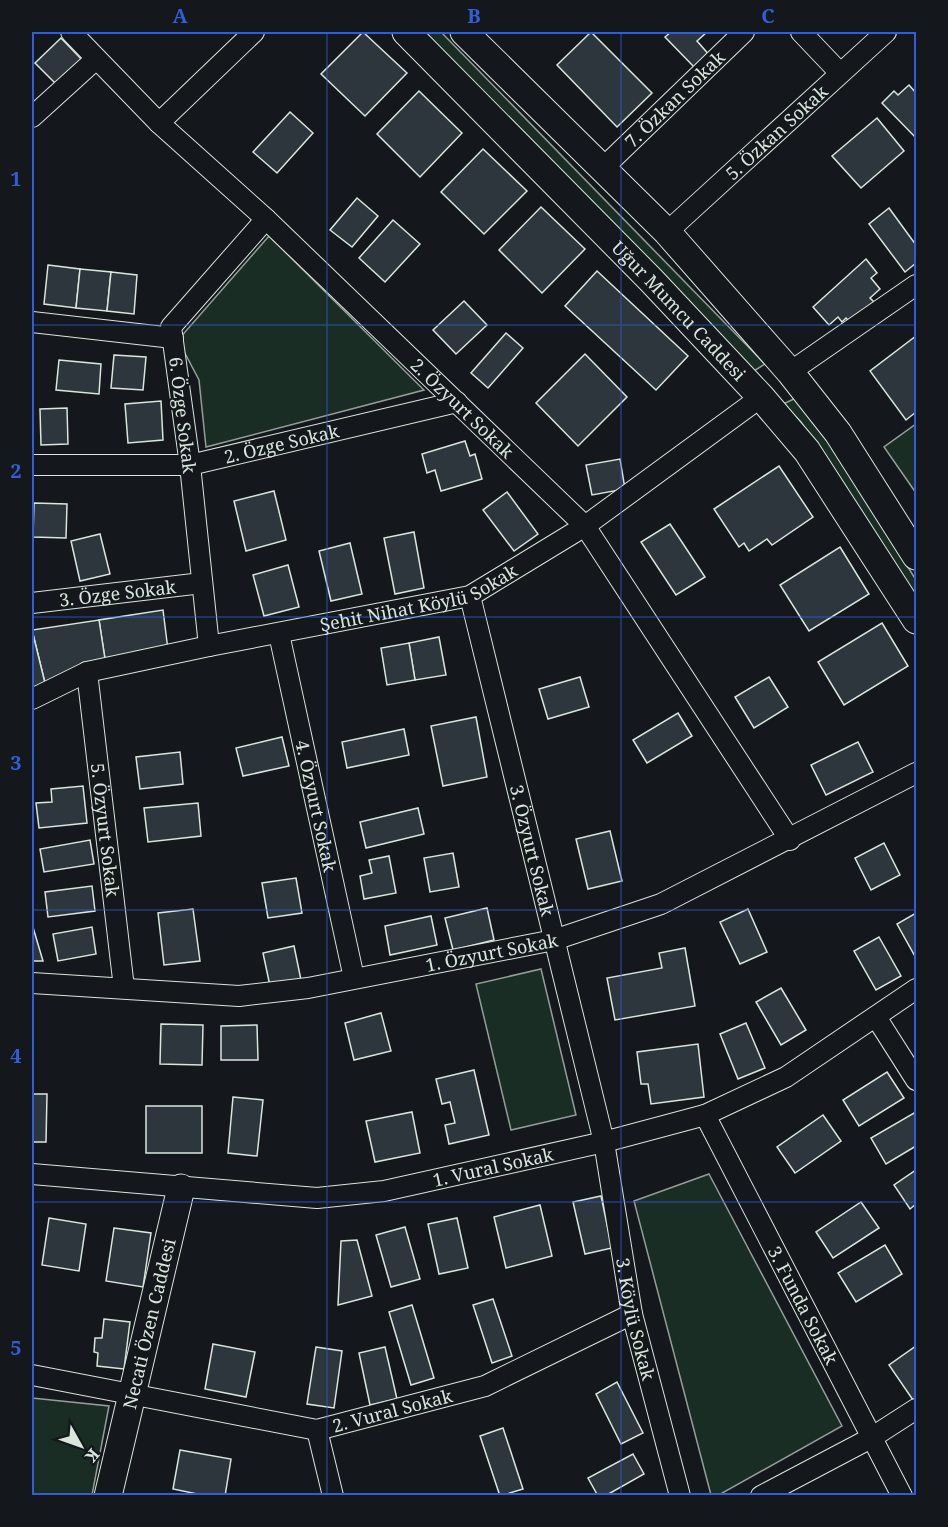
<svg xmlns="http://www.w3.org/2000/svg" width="948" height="1527" viewBox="0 0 948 1527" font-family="'Noto Serif',serif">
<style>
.green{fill:#1a2d24;stroke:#939e99;stroke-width:1.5}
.building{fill:#2c363c;stroke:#d8e6dc;stroke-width:1.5}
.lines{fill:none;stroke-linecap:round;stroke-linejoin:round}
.street-casing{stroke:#d8e6dc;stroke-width:22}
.secondary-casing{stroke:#d8e6dc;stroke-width:29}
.street{stroke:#14181c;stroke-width:20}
.secondary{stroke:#14181c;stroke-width:27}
.grid{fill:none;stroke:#305dd8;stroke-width:1.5;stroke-opacity:0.55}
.labels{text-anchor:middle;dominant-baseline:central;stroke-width:4.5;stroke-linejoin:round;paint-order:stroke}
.street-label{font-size:18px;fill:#d8e6dc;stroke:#14181c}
.neatline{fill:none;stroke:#305dd8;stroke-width:2}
.grid-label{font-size:20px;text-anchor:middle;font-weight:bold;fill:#305dd8}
</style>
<rect width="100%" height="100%" fill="#14181c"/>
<g class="green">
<polygon points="424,32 441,32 765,364 754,371"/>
<polygon points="269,236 424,390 206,447 199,380 178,340"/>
<polygon points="796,398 830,442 916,580 916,604 801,422 783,404"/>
<polygon points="916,424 916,493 884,447"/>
<polygon points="541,969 576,1115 511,1130 476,984"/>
<polygon points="709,1174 842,1426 717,1496 711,1495 634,1201"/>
<polygon points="32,1398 109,1406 92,1495 32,1495"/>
</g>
<g class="building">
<polygon points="363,32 407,73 365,116 321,74"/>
<polygon points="591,32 652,93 617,127 557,65"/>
<polygon points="671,32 707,32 697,41 711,57 697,70 665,37"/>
<polygon points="61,38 85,63 60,88 35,63"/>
<polygon points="909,85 916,93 916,138 882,103 894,91 898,95"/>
<polygon points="419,91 462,133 420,177 377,134"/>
<polygon points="290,112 313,133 277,173 253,152"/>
<polygon points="877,118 904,151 861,188 832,156"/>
<polygon points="483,149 527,191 484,234 441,192"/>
<polygon points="357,198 378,216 352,247 330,230"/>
<polygon points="541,207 585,249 542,293 499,250"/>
<polygon points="889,208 916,245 916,263 905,272 869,224"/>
<polygon points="393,220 420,244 385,282 359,258"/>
<polygon points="866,259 877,273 871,278 880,289 870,298 874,302 850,322 846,318 842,322 838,317 829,325 813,307"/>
<polygon points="48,265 80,269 76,308 44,304"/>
<polygon points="80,269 111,272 107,311 76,308"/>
<polygon points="597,271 688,356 656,390 565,306"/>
<polygon points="111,272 137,275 134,314 107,311"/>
<polygon points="464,301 487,325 456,354 433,330"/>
<polygon points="506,333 523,348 488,388 471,373"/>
<polygon points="916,336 916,412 906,420 870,371"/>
<polygon points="585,354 627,397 578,446 536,403"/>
<polygon points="114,355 146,357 143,390 111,388"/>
<polygon points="59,360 101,364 99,394 56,390"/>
<polygon points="161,401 163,440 128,443 125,404"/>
<polygon points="67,408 68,444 41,445 40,409"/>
<polygon points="465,441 470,456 475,454 482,479 441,491 435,470 427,473 422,454"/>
<polygon points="620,459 625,489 592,495 586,465"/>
<polygon points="779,466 813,517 772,545 767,539 749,551 744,543 739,547 714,509"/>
<polygon points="274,491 286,540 246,551 234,501"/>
<polygon points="507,492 538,534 514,551 483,510"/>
<polygon points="34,503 67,504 66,538 33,537"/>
<polygon points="670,524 705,577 676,595 641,542"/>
<polygon points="414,532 424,588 395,594 384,538"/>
<polygon points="100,534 110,574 80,581 71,541"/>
<polygon points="350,543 362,594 331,601 319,551"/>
<polygon points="840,547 869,594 809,631 780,585"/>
<polygon points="288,565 299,607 264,616 253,575"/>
<polygon points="163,610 168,650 105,659 99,620"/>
<polygon points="99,620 105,659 45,683 32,630"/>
<polygon points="882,623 908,666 844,705 818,662"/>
<polygon points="32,630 45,683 32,690"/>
<polygon points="439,637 446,675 415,680 409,643"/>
<polygon points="409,643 415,680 387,685 381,648"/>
<polygon points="580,677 589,707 548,719 539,689"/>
<polygon points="769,677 788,707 754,728 735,697"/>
<polygon points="678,713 692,736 647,763 633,740"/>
<polygon points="476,717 487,777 443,786 431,726"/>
<polygon points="404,729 409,755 347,768 342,742"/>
<polygon points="282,737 289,766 243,776 236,748"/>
<polygon points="858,742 873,772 826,795 811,765"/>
<polygon points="180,752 183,784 140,789 136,757"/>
<polygon points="83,786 87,823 39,828 36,803 52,802 51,789"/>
<polygon points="198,803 201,836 148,842 144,808"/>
<polygon points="418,808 424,834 366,848 360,822"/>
<polygon points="610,831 622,881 588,889 576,839"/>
<polygon points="90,840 94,864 44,872 40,849"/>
<polygon points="884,843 900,875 871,890 855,858"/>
<polygon points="453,853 459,887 430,892 424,858"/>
<polygon points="389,856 396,893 364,899 360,876 372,873 369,860"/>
<polygon points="296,878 302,913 268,918 262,883"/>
<polygon points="92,886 95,911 48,917 45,892"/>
<polygon points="487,908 494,940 453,950 445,918"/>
<polygon points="193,909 200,961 164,965 158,913"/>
<polygon points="748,909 767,952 740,964 720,922"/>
<polygon points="916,913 916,958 897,924"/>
<polygon points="431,916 437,945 390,955 385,926"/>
<polygon points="32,924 43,961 32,961"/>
<polygon points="92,927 96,954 58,961 53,934"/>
<polygon points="879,937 901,976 876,990 854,951"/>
<polygon points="294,946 301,980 270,986 263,953"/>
<polygon points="685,948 695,1006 615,1020 607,978 662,968 659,953"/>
<polygon points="781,988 806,1030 781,1045 756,1002"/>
<polygon points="381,1013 391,1051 354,1060 345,1023"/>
<polygon points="746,1023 765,1068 738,1079 720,1034"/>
<polygon points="161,1024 203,1025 202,1065 160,1064"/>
<polygon points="257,1025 258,1060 221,1060 221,1026"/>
<polygon points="698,1044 704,1097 651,1104 648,1084 641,1084 637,1052"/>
<polygon points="474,1070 489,1135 449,1144 445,1125 455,1123 450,1102 442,1104 436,1079"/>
<polygon points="887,1072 904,1098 859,1126 843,1100"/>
<polygon points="32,1094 47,1094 46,1142 32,1142"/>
<polygon points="233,1097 263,1100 257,1156 228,1153"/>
<rect x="146" y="1106" width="56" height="47"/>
<polygon points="412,1112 420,1153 375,1162 366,1121"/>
<polygon points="914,1113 916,1118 916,1146 886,1164 871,1138"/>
<polygon points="823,1115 841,1141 795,1173 777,1147"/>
<polygon points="916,1170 916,1204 910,1209 894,1185"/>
<polygon points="601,1196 612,1248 585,1254 573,1202"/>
<polygon points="861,1202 879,1228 833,1258 816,1232"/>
<polygon points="540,1205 552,1256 506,1268 494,1217"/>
<polygon points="49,1218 86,1224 79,1271 42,1265"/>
<polygon points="457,1218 468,1268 439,1274 428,1224"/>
<polygon points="405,1227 420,1279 391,1287 376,1235"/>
<polygon points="114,1228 151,1233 143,1287 106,1281"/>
<polygon points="357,1240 372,1296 338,1305 341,1241"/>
<polygon points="885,1245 902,1274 856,1302 838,1273"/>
<polygon points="493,1299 512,1356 492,1363 473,1305"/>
<polygon points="412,1305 434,1378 411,1385 389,1312"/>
<polygon points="104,1319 130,1322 124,1369 97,1366 98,1353 94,1352 95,1338 102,1338"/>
<polygon points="213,1344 255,1352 246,1397 205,1389"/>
<polygon points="916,1346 916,1398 913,1400 889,1365"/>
<polygon points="316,1347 342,1351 334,1408 307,1404"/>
<polygon points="385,1347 397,1399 370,1405 359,1353"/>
<polygon points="617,1382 643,1433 621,1444 596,1394"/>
<polygon points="503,1428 523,1489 500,1496 480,1436"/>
<polygon points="180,1450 231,1459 225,1496 207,1496 173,1489"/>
<polygon points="633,1454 644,1474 605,1496 598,1496 588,1478"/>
</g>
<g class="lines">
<g class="street-casing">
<g id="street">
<path id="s1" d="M71 32 159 123 266 219 585 526 790 840"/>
<polyline points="801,32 840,73"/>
<polyline points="32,117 96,59"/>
<polyline points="159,123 254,32"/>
<path id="s2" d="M604 167 744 32"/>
<path id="s3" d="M667 232 886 32"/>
<polyline points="32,322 173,338"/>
<polyline points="790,372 916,285"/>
<path id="s4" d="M32 465H190L457 402"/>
<path id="s5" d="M470 596 604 1142 632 1314 680 1496"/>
<path id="s6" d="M32 603 202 583"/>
<path id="s7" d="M279 634 354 978"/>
<polyline points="209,646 190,465 171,327 266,219"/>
<path id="s8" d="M87 672 124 988"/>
<path id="s9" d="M32 699 87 672 209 646 470 596 585 526 761 397"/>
<path id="s10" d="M32 983 239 996 308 988 554 940 661 904 916 773"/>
<polyline points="876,1017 916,1080"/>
<path id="s11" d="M705 1115 902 1496"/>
<path id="s12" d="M32 1174 317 1198 384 1191 604 1142 705 1115 786 1077 916 989"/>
<path id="s13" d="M32 1375 317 1430 485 1386 632 1314"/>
<polyline points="317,1430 333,1496"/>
<polyline points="761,1496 871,1438 916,1409"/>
</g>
</g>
<g class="secondary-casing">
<g id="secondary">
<path id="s14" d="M406 32 651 280 761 397 807 451 916 620"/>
<polyline points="464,32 667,232 790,372 838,433 916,556"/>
<path id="s15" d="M108 1496 181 1188"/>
</g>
</g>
<use href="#street" class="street"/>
<use href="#secondary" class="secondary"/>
</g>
<path class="grid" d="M327 32V1496M621 32V1496M32 325H916M32 617H916M32 910H916M32 1202H916"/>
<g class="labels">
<g class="street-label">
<text stroke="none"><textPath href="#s2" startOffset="98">7. Özkan Sokak</textPath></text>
<text stroke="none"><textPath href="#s3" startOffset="148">5. Özkan Sokak</textPath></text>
<text stroke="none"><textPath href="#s14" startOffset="390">Uğur Mumcu Caddesi</textPath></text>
<text stroke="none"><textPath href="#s1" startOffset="543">2. Özyurt Sokak</textPath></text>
<text transform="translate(183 415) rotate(83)">6. Özge Sokak</text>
<text stroke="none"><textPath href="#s4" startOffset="252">2. Özge Sokak</textPath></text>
<text stroke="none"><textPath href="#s6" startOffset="86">3. Özge Sokak</textPath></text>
<text stroke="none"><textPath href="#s9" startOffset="402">Şehit Nihat Köylü Sokak</textPath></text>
<text stroke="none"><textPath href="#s7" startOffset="176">4. Özyurt Sokak</textPath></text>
<text stroke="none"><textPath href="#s8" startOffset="159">5. Özyurt Sokak</textPath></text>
<text stroke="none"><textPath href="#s5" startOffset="262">3. Özyurt Sokak</textPath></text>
<text stroke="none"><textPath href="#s10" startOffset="464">1. Özyurt Sokak</textPath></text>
<text stroke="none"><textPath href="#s12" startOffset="465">1. Vural Sokak</textPath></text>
<text stroke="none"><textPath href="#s11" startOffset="214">3. Funda Sokak</textPath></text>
<text stroke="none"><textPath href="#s5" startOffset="742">3. Köylü Sokak</textPath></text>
<text stroke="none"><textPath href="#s15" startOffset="177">Necati Özen Caddesi</textPath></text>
<text stroke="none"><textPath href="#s13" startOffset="368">2. Vural Sokak</textPath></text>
</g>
</g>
<rect width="948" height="1527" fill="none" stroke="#14181c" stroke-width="66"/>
<g transform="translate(81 1446) rotate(130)" stroke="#14181c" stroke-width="4.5" paint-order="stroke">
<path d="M0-4.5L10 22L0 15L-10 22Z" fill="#d8e6dc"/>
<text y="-9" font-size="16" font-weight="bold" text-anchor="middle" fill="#d8e6dc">K</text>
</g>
<rect x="33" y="33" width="882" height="1461" class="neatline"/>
<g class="grid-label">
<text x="180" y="23">A</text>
<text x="474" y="23">B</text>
<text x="768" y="23">C</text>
<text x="16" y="186">1</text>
<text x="16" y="478">2</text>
<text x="16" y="770">3</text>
<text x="16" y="1063">4</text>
<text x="16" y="1355">5</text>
</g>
</svg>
